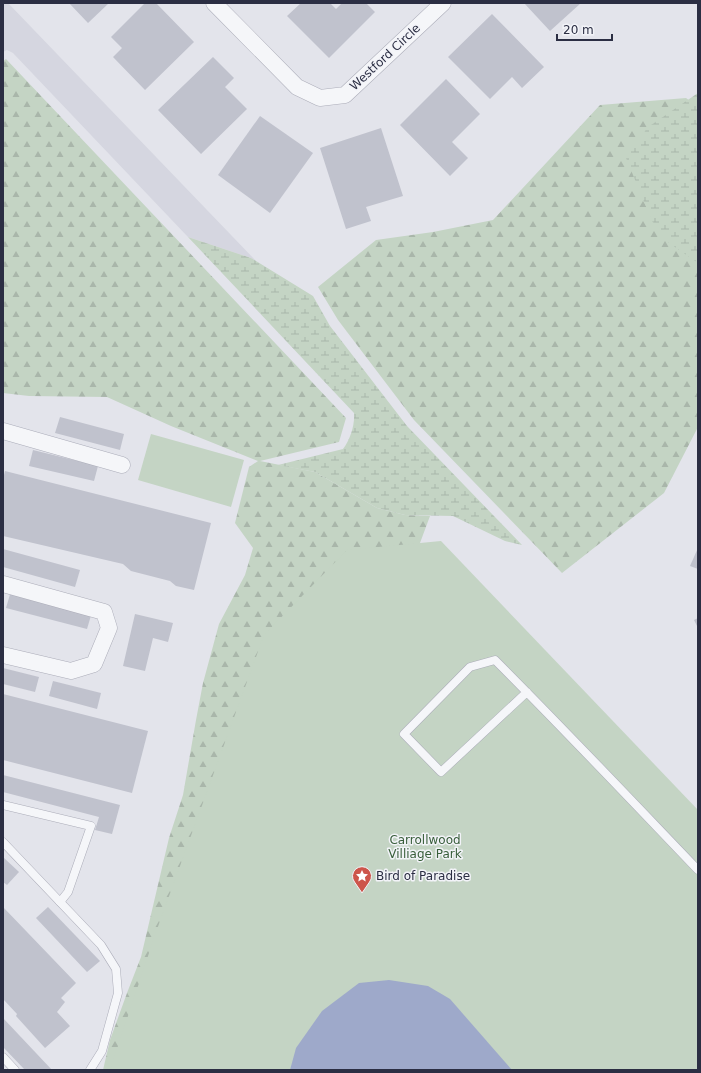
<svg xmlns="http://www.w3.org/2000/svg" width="701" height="1073" viewBox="0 0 701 1073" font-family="'DejaVu Sans',sans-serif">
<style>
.built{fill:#d5d6e0}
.forest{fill:url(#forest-firs)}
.wetland{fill:url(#wetland-marsh)}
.park{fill:#c4d4c4}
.water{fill:#9ea9ca}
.building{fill:#c0c2cd}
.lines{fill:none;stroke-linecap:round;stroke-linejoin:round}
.service-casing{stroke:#acadb9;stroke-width:9}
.minor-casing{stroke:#acadb9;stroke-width:17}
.service{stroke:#f5f6f9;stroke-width:8}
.minor{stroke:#f5f6f9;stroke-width:16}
.labels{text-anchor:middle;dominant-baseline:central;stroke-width:3;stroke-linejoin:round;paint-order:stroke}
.street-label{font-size:12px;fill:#2b2e43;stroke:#f2f3f8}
.park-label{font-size:12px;fill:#385e3a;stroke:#f2f3f8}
.poi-label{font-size:12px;fill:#2b2e43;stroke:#f2f3f8;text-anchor:start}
</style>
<defs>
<pattern id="forest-firs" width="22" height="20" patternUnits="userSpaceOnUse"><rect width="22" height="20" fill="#c4d4c4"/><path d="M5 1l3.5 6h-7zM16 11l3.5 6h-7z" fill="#a9b6aa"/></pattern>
<pattern id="wetland-marsh" width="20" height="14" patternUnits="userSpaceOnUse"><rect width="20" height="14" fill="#c4d4c4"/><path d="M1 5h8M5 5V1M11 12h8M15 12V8" fill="none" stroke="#a9b6aa"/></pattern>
</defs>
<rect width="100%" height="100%" fill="#e3e4eb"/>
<polygon class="built" points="3,3 8,3 256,261 251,258 188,237 13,53 7,50 3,52"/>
<g class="forest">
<polygon points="6,59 346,418 339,442 260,461 315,472 377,508 405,515 430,516 420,543 416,547 169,1070 103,1070 110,1040 127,993 141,957 169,838 183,795 196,720 203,683 219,624 245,575 253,548 235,523 249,467 258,461 171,426 107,397 29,396 3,393 3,61"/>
<polygon points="686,98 698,107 698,427 664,493 562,573 414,420 338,320 318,287 376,240 433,232 493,220 600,105"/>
</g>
<g class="wetland">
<polygon points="698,93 698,263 669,243 652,221 626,158 648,127"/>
<path d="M188 237 251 258 313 296 330 326 407 426 522 545 505 541 453 516 405 515 377 508 315 472 278 465 343 449C350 440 355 425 354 413Z"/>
</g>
<g class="park">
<polygon points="151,434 244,460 231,507 138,480"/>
<polygon points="441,541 698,810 698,1070 110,1070 156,932 264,635 347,550"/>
</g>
<polygon class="water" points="389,980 428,986 450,999 512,1070 290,1070 296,1048 322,1011 359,983"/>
<g class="building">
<polygon points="69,3 109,3 88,23"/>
<polygon points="145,3 156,3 194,42 145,90 113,57 122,48 111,37"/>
<polygon points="301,3 330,3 336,9 342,3 366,3 375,12 329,58 287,16"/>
<polygon points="524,3 581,3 550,31"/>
<polygon points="492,14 544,67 522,88 512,77 490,99 448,57"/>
<polygon points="213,57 234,78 225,87 247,109 201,154 158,110"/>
<polygon points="446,79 480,114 452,142 468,158 450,176 400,125"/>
<polygon points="260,116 313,153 270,213 218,175"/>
<polygon points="381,128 403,196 366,207 371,221 346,229 320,148"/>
<polygon points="60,417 124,434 120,450 55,433"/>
<polygon points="33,450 98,466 94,481 29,466"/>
<polygon points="5,471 211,523 194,590 176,586 170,581 131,571 123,564 3,536 3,479"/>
<polygon points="698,548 698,569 690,566"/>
<polygon points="3,549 80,570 75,587 3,567"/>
<polygon points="11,591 92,612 87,629 6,608"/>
<polygon points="135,614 173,623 168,642 153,638 145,671 123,666"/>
<polygon points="698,618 698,628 694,620"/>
<polygon points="3,668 39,677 35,692 3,684"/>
<polygon points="53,681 101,693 97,709 49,696"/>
<polygon points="3,694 148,731 132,793 3,760"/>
<polygon points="3,775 120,805 112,834 95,830 99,817 3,792"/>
<polygon points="3,857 19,872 7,885 3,882"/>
<polygon points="3,907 76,983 61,998 65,1002 57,1012 70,1026 45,1048 16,1016 17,1014 3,999"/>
<polygon points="48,907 100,961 87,972 36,918"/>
<polygon points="3,1018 52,1070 25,1070 3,1047"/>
</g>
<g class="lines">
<g class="service-casing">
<g id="service">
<path d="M527 692 441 772 404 734 470 667 495 660C564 729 631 800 698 870"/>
<polyline points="3,805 91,826 68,892 60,902"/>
<polyline points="3,842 101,945 116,969 118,993 102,1051 90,1070"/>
<polyline points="3,1057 15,1070"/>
</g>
</g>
<g class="minor-casing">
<g id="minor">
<polyline points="214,3 297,87 320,98 345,95 443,3"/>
<polyline points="3,431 122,465"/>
<polyline points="3,584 104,612 109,628 94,664 71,671 3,655"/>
</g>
</g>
<use href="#service" class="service"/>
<use href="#minor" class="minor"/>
</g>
<defs>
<g id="sight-pin" transform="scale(1)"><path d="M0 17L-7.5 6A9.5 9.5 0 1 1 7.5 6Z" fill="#cd554b" stroke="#f2f3f8"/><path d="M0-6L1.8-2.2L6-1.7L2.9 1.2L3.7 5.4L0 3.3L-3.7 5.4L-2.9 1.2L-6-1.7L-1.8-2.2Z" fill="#fff"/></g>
</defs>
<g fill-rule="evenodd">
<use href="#sight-pin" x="362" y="876"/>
</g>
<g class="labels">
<g class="street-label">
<text transform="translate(385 57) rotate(-43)">Westford Circle</text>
</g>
<g class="park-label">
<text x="425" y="840">Carrollwood<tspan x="425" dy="14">Villiage Park</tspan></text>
</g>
<g class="poi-label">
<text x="376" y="876">Bird of Paradise</text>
</g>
</g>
<rect width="701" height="1073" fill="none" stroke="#2b2e43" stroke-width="8"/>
<path d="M557 34v6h55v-6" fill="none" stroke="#2b2e43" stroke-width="2"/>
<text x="563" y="34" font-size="12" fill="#2b2e43" stroke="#f2f3f8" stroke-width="3" paint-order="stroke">20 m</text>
</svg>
